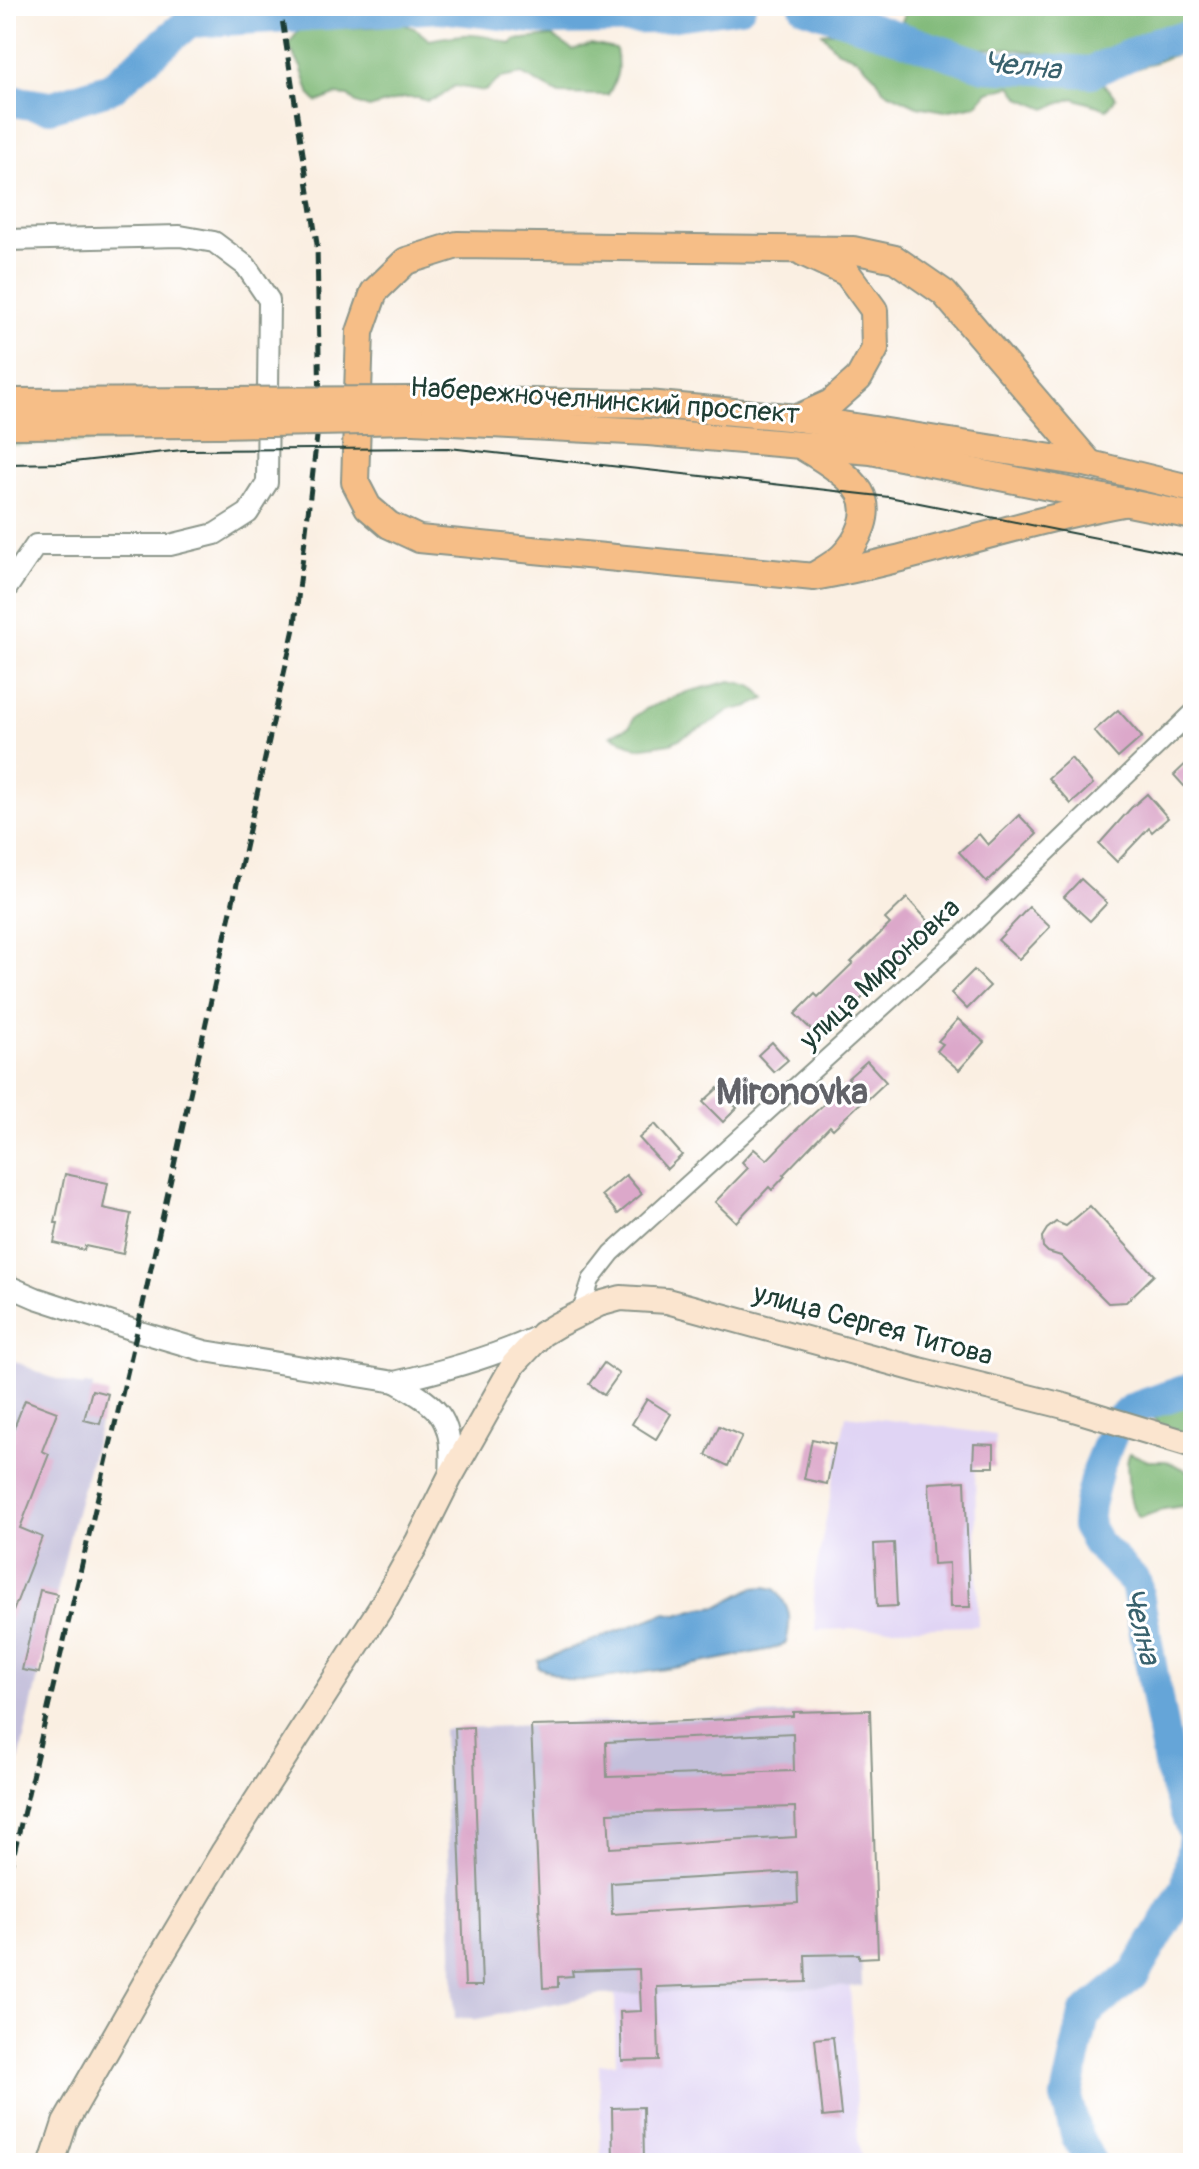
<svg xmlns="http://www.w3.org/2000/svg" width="1199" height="2169" viewBox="0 0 1199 2169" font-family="Pangolin,sans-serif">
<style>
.built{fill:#e0d4f4}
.industrial{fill:#c4c0db}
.green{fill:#a1d98c;stroke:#608b60;stroke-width:2}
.forest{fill:#80b978;stroke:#507b56;stroke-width:2}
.water{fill:#65a5d8;stroke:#427186;stroke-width:2}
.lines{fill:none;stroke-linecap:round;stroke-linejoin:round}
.river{stroke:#65a5d8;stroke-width:32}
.building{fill:#dca8ca;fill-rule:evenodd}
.minor-casing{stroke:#8c968b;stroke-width:20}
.tertiary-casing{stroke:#8c968b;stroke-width:24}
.secondary-casing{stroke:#8c968b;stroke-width:28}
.primary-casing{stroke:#8c968b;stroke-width:30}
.minor{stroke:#fff;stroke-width:16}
.tertiary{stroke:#fff;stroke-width:20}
.secondary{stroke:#fbe5cf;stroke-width:24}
.primary{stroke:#f6be87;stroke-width:26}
.tram{stroke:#1f3d34;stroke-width:2}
.rail{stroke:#1f3d34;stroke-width:5;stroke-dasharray:12 6;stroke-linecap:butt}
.primary-bridge-casing{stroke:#8c968b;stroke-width:30;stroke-linecap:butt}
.primary-bridge{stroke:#f6be87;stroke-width:26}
.labels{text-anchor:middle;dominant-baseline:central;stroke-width:6;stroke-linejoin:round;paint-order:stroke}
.street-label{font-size:28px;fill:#1f3d34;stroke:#fff}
.water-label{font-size:30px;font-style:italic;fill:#38616d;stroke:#fff}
.district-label{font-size:36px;font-weight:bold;fill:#616268;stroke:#fff}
</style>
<rect width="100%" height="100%" fill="#fff"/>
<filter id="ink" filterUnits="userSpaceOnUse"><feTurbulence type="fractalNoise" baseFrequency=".0125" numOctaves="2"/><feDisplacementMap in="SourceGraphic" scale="16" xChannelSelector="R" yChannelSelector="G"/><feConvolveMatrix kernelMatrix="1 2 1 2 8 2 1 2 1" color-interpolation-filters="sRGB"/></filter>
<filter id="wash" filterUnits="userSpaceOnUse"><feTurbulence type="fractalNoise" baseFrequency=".006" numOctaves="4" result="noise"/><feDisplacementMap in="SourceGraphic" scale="32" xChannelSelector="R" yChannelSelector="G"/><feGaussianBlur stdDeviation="1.8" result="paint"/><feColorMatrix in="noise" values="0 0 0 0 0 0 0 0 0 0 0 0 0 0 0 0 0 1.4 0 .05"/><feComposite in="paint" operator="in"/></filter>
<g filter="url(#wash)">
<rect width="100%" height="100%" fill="#faefe2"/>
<g class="built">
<polygon points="846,1415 931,1425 995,1435 994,1467 975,1467 978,1626 816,1630 813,1587"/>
<polygon points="850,1986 858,2142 863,2163 601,2163 599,2064 616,2063 615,1994"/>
</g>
<g class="industrial">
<polygon points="6,1357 47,1376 83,1387 84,1384 93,1386 93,1390 108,1394 71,1531 6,1818"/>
<polygon points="854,1711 862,1986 597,1995 472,2020 472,2018 455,2019 443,1729"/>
</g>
<polygon class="green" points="216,431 119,440 6,445 6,436"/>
<g class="forest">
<polygon points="915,6 1193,6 1193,48 1139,68 1115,72 1072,58 1006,48 975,49 946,38 918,31 902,22 905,12"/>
<path d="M401 23 416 29 429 40C462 34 479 31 511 44L515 40 552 36 573 50 591 44 616 49C619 69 619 76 608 95L559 94 522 74 501 78 485 91 454 86 440 97 427 101 418 98H403L369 108 356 103 348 96 335 95 317 102 310 95 301 67 288 45 300 29 372 27Z"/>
<polygon points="847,30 912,57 927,56 957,62 972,68 1010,74 1026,61 1044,63 1049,79 1100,80 1116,98 1107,109 1073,98 1046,109 1020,98 1011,86 988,92 976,105 945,111 917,106 883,90 876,77 857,58 836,50 822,33"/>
<path d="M731 681C746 684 756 685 765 699L750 706 728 711 711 723 671 743 637 748 611 735 630 726 634 717 648 708 687 692Z"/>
<polygon points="1193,1402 1193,1433 1161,1431 1153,1417 1165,1411"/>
<path d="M1130 1453 1148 1461H1166L1193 1473V1506L1189 1505 1164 1509 1139 1518C1129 1504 1130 1495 1128 1479 1128 1468 1125 1464 1130 1453Z"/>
</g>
<path class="water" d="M765 1587 775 1589C791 1609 792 1618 786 1643L772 1649 680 1667 583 1681 568 1680 538 1667V1661L666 1613 677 1615 701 1608 719 1606 752 1588Z"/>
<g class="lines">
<g class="river">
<polyline points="805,6 985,66 1091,72 1159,42 1193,36"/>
<polyline points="6,100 50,107 111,88 189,22 441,7 551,20 655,18 740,6"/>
<polyline points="1193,1388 1132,1409 1117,1422 1098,1468 1089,1505 1087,1526 1097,1543 1136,1583 1170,1770 1193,1832"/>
<polyline points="1091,2163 1077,2137 1066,2098 1084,2015 1135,1973 1187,1886 1193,1843"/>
</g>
</g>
<g id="blocks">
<g class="building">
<polygon points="1118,710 1142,737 1118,758 1094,731"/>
<polygon points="1193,757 1193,796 1174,775"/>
<polygon points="1071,758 1093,784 1071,804 1048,778"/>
<polygon points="1147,794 1168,818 1152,832 1149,828 1117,862 1099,844 1131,808"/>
<polygon points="1019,815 1037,834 987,882 959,852 979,834 988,845"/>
<polygon points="1081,879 1107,903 1090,921 1064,897"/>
<polygon points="907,898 934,927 895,964 898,967 876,988 874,986 821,1039 795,1014 815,994 818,997 853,963 851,962 890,924 885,919"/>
<polygon points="1029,907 1050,927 1019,959 998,940"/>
<polygon points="974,970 990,986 967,1009 951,993"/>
<polygon points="958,1019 984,1042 959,1070 937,1051 943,1044 938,1041"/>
<polygon points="772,1042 788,1060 774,1072 758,1055"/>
<polygon points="867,1061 886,1082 868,1099 866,1098 833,1129 830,1126 783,1175 785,1176 772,1190 769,1187 736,1222 715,1202 748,1168 742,1162 754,1149 767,1160 797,1129 850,1080 848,1078"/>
<polygon points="718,1088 737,1108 723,1122 703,1102"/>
<polygon points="655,1124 682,1155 667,1169 639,1138"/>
<polygon points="65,1174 108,1183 103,1208 131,1214 123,1254 85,1246 84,1250 54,1243 58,1223 55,1223"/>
<polygon points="626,1175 642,1194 618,1214 602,1195"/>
<polygon points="1090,1206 1154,1275 1126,1302 1108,1303 1061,1256 1048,1252 1043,1247 1042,1237 1047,1229 1056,1222 1066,1226"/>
<polygon points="604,1363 619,1374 604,1395 589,1384"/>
<polygon points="92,1390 108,1394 100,1424 84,1420"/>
<polygon points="647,1399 671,1414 656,1439 632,1424"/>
<polygon points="25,1400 57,1412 42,1451 49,1454 20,1528 42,1537 7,1627 6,1448"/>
<polygon points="719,1426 742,1436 728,1466 706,1455"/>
<polygon points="812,1439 835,1444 827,1484 804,1479"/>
<polygon points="974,1444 994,1445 994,1467 973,1467"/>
<polygon points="965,1481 970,1607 950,1607 949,1563 933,1564 929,1483"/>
<polygon points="894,1543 897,1606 877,1607 874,1544"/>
<polygon points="40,1590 57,1594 39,1673 22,1670"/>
<path d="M870 1710 878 1957 859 1958V1954L805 1955 806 1982 657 1987 659 2060 622 2061 620 2012 641 2011 639 1969 572 1971 573 1976 558 1977V1987L543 1988 531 1726 620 1724 793 1716V1712ZM793 1733 794 1771 607 1777 606 1742ZM795 1807 796 1837 610 1848 608 1813ZM797 1872 798 1903 612 1914 611 1883Z"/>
<polygon points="473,1727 482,1986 465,1986 455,1728"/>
<polygon points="833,2037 841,2115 823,2117 815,2039"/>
<polygon points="643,2107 644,2163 613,2163 612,2108"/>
</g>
</g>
</g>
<g filter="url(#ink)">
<use href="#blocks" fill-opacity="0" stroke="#8c968b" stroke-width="2"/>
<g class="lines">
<g class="minor-casing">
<polyline id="minor" points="580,1314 591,1280 612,1253 958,939 1193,712"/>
</g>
<g class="tertiary-casing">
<g id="tertiary">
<polyline points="6,240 180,236 214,242 246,266 269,300 267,483 248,513 215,534 170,545 36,545 6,589"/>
<path d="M6 1285 36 1298 137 1331 205 1351 395 1382C444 1409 453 1420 450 1477"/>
<path d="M395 1382C443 1371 491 1358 536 1337"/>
</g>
</g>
<g class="secondary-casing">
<polyline id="secondary" points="52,2163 65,2123 147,1980 224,1851 380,1609 418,1541 450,1477 514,1364 542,1334 557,1325 599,1304 621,1298 667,1301 919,1370 1064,1406 1193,1445"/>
</g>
<g class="primary-casing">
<g id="primary">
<polyline points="412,400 648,404 798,418 1090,464 1193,489"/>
<polyline points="6,402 217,401"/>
<polyline points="798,418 831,403 859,378 875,349 874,310 847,273 804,253"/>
<polyline points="413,420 648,432 871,451 1193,516"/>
<polyline points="6,425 218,424"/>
<path d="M805 448C822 458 850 475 860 492 872 513 859 540 843 556 836 563 825 569 817 574"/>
<path d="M1090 464 944 293 895 259 853 250 457 245 406 261 374 292 360 332 355 482 368 507 389 525 419 539 814 577C920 558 1022 521 1128 502"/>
</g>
</g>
<use href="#minor" class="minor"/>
<use href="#tertiary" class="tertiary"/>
<use href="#secondary" class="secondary"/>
<use href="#primary" class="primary"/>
<polyline class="tram" points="6,464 64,463 182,450 449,448 889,497 1193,557"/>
<polyline class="rail" points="6,1887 137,1331 295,624 320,411 317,244 280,6"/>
<g class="primary-bridge-casing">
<g id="primary-bridge">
<polyline points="217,401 412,400"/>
<polyline points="218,424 413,420"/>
</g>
</g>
<use href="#primary-bridge" class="primary-bridge"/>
</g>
</g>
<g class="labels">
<g class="street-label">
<text transform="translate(605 401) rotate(4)">Набережночелнинский проспект</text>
<text transform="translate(880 974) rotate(-43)">улица Мироновка</text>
<text transform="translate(873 1325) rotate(15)">улица Сергея Титова</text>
</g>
<g class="water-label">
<text transform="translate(1022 66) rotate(6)">Челна</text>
<text transform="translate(1141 1626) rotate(76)">Челна</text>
</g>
<g class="district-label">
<text x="792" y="1092">Mironovka</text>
</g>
</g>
<rect width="1199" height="2169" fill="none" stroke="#fff" stroke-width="32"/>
</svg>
